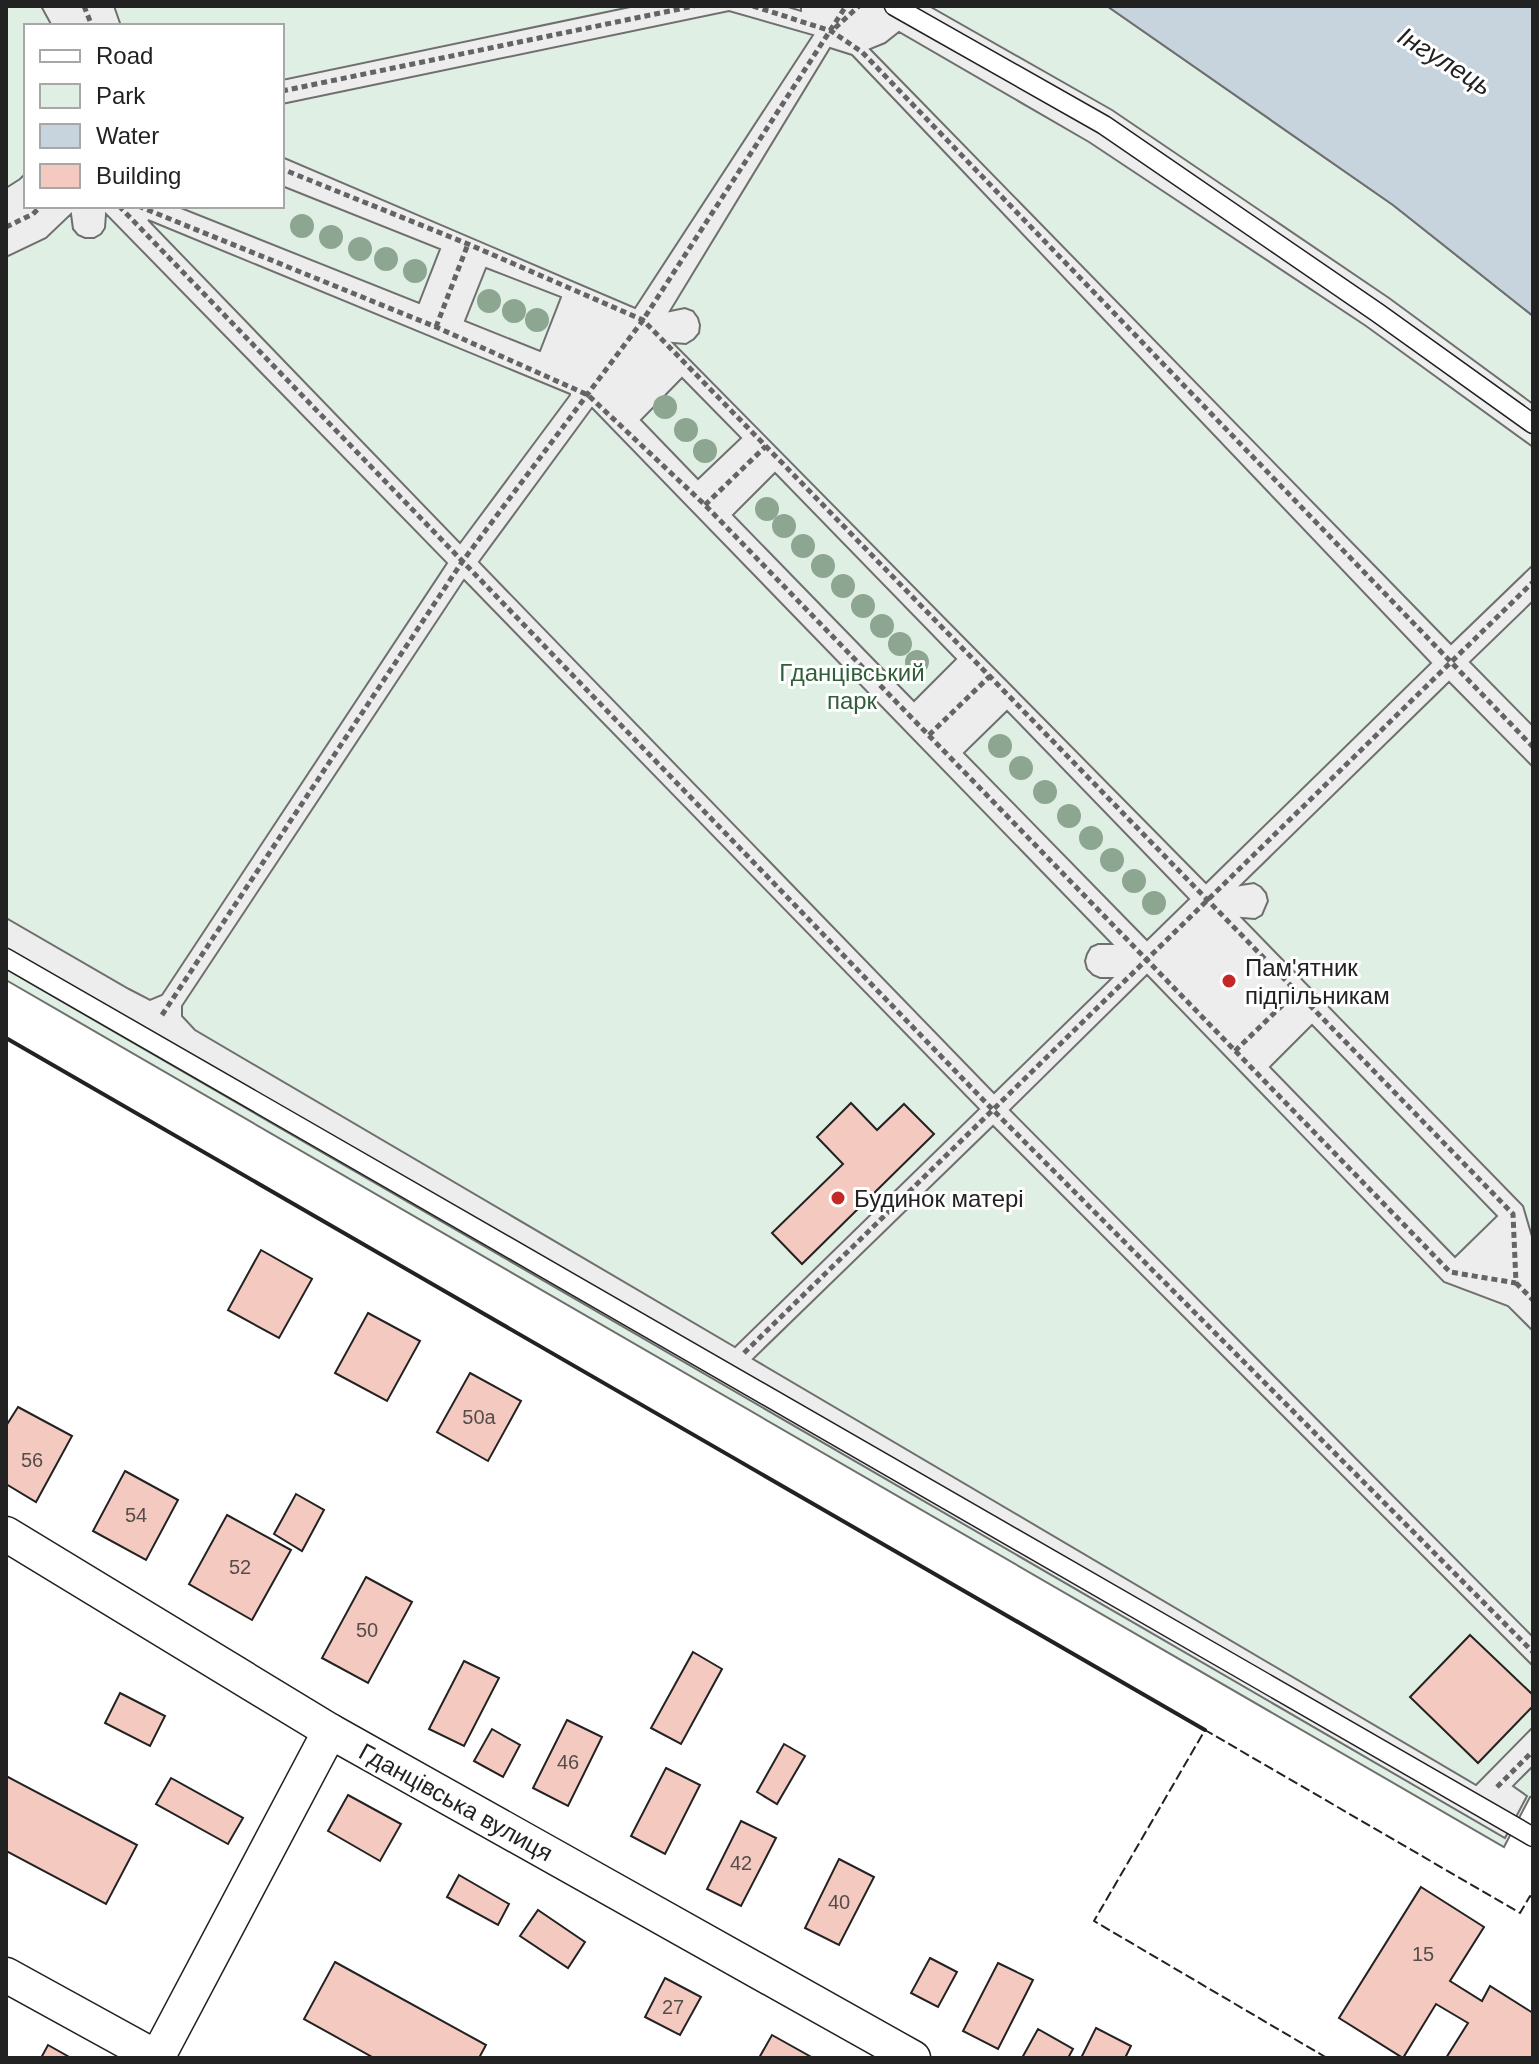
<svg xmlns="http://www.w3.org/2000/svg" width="1539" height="2064" viewBox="0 0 1539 2064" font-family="Arial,sans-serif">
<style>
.green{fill:#e0efe3;stroke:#6f6f6f;stroke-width:2;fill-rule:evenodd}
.parking{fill:#ededed;stroke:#6f6f6f;stroke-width:2;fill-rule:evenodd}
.water{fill:#c7d3dd;stroke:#6f6f6f;stroke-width:2}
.building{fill:#f3c9c0;stroke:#222;stroke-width:2}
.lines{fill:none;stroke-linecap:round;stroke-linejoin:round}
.service-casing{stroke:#222;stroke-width:21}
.minor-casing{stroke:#222;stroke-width:37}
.path{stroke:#646464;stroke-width:5;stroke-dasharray:6 4;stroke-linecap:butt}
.service{stroke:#fff;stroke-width:18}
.minor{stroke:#fff;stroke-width:34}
.fence{stroke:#222;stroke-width:2;stroke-dasharray:10 4;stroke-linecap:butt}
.wall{stroke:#222;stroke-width:4}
.tree{fill:#8da692}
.poi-dot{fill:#c62828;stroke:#fff;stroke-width:3}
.labels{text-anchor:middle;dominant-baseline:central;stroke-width:6;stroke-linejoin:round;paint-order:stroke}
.number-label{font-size:20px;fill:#564c4a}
.park-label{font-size:24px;fill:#2f5e38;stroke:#fff}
.poi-label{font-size:24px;fill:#222;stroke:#fff;text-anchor:start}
.street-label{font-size:24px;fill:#222;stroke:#fff}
.water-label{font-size:26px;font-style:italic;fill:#222;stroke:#fff}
</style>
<rect width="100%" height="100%" fill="#fff"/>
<path class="green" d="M6 6H1107L1393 205 1533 316V1796L1530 1797 1504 1847 6 980ZM26 26H282V206H26Z"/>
<g class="parking">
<polygon points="41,6 114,6 121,26 52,26"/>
<path d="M635 6H785L801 11V6H929L1112 110 1389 298 1533 404V447L1366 326 1089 142 899 32 885 43 870 49 1451 644 1533 565V601L1470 662 1533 726V767L1449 682 1241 885 1254 883 1261 887 1266 893 1268 901 1262 915 1255 919 1242 918 1523 1206 1533 1240V1331L1508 1306 1444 1282 1147 975 1010 1110 1533 1637V1666L993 1126 753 1359 1476 1785 1533 1727V1766L1513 1786 1527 1796 1505 1838 6 969V918L129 989 150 1000 162 995 447 563 106 214 105 228 101 234 94 238H85L78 235 73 229 71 214 46 238 6 257V188L20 179 26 173V206H176L419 303 440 249 282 186V157L635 308 813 35 729 11 282 104V80ZM830 48 852 55 1431 663 1206 883 673 343 686 344 694 339 699 333 700 325 698 318 693 311 685 308 670 311ZM148 220 570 394V395L460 543ZM486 268 561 297 540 351 465 321ZM682 378 741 438 698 479 641 420ZM592 408 1112 944H1098L1091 947 1087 954 1085 961 1087 969 1093 975 1100 978H1112L994 1093 479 562ZM775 473 956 659 914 701 733 515ZM464 580 979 1109 735 1347 195 1030 182 1016V1006ZM1007 711 1189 899 1147 940 964 753ZM1312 1025 1497 1216 1455 1257 1270 1067Z"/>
</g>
<polygon class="water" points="1107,6 1533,6 1533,316 1393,205"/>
<g class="building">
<polygon points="851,1103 877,1130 904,1104 934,1134 802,1264 772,1233 843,1164 817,1137"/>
<polygon points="261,1250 312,1279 279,1338 228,1310"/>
<polygon points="368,1313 420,1341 387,1401 335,1373"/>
<polygon points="470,1373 521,1401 488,1461 437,1432"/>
<polygon points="18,1407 72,1436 36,1502 6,1484 6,1426"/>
<polygon points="125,1471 178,1500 146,1560 93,1531"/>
<polygon points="296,1494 324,1510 302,1551 274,1534"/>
<polygon points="227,1515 291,1550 252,1620 189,1584"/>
<polygon points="366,1577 412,1602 368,1683 322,1658"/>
<polygon points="1470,1635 1533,1695 1533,1706 1478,1763 1410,1697"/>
<polygon points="693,1652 722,1669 681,1744 651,1728"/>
<polygon points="464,1661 499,1678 464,1746 429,1729"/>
<polygon points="120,1693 165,1716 150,1746 105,1723"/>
<polygon points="567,1720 602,1737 568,1806 533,1788"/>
<polygon points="492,1729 520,1745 503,1777 474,1761"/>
<polygon points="784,1744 805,1756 777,1804 757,1792"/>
<polygon points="666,1768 700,1785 665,1854 631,1836"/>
<polygon points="6,1776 137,1845 106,1904 6,1851"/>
<polygon points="171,1778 243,1818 228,1844 156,1804"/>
<polygon points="348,1795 401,1824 380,1861 328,1831"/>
<polygon points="741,1821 776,1838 741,1906 707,1889"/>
<polygon points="839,1859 874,1877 839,1945 805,1928"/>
<polygon points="459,1875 509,1904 498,1925 447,1897"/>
<polygon points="1421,1887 1484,1927 1450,1981 1482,2001 1490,1986 1533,2013 1533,2058 1446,2058 1468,2023 1436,2004 1403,2058 1339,2018"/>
<polygon points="538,1910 585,1942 568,1968 520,1936"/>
<polygon points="930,1958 957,1972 938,2007 911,1993"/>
<polygon points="335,1962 486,2045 479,2058 374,2058 304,2019"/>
<polygon points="998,1963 1033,1980 998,2049 963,2031"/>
<polygon points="665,1978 701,1997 680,2035 645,2017"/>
<polygon points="1096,2028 1131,2046 1125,2058 1081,2058"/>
<polygon points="1038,2029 1073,2049 1068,2058 1022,2058"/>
<polygon points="772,2035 813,2058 759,2058"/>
<polygon points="48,2045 71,2058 41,2058"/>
</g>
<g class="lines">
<g class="service-casing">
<g id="service">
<polyline points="894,6 1104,125 1378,313 1533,424"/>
<polyline points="6,958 1533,1837"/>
</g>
</g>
<g class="minor-casing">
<g id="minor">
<polyline points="6,1534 330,1731 913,2058"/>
<polyline points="6,1975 157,2058"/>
<polyline points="157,2058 330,1731"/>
</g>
</g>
<g class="path">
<polyline points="84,6 92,26"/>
<polyline points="753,6 831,31 862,52 1533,747"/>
<polyline points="835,28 859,6"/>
<polyline points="282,91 694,6"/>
<polyline points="119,206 993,1110 1533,1652"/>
<polyline points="138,206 436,327 588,395 705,505 1450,1272 1516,1283 1513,1214 643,320 468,244 282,169"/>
<polyline points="6,227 33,214 41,206"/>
<polyline points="436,327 468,244"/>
<polyline points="705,505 766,446"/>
<polyline points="929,735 990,676"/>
<polyline points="162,1015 462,562 643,320 846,6"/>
<polyline points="1235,1051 1297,991"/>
<polyline points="1516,1283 1533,1300"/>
<polyline points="744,1353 1533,582"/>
<polyline points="1497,1787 1533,1751"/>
</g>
<use href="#service" class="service"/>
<use href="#minor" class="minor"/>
<polyline class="fence" points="1327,2058 1094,1921 1205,1730 1520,1913 1530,1896 1533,1898"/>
<polyline class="wall" points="6,1038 1205,1730"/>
</g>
<g class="tree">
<circle cx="302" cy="226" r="12"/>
<circle cx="331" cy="237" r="12"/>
<circle cx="360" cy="249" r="12"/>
<circle cx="386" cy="259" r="12"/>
<circle cx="415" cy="271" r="12"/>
<circle cx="489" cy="301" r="12"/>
<circle cx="514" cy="311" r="12"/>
<circle cx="537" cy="320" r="12"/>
<circle cx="665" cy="407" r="12"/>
<circle cx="686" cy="430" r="12"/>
<circle cx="705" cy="451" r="12"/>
<circle cx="767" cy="509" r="12"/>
<circle cx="784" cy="526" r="12"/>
<circle cx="803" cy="546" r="12"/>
<circle cx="823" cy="566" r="12"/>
<circle cx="843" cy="586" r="12"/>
<circle cx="863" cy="606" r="12"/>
<circle cx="882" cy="626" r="12"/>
<circle cx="900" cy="644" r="12"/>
<circle cx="917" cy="662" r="12"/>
<circle cx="1000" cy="746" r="12"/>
<circle cx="1021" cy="768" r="12"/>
<circle cx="1045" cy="792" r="12"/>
<circle cx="1069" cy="816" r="12"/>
<circle cx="1091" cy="838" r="12"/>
<circle cx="1112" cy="860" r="12"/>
<circle cx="1134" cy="881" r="12"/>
<circle cx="1154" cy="903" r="12"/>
</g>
<g class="poi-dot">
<circle cx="1229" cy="981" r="8"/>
<circle cx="838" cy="1198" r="8"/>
</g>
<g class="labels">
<g class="number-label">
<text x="479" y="1417">50а</text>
<text x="32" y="1460">56</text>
<text x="136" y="1515">54</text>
<text x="240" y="1567">52</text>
<text x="367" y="1630">50</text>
<text x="568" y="1762">46</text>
<text x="741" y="1863">42</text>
<text x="839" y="1902">40</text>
<text x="1423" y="1954">15</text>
<text x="673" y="2007">27</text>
</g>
<g class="park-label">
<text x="852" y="672">Гданцівський<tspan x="852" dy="28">парк</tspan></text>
</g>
<g class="poi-label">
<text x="1245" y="967">Пам'ятник<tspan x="1245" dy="28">підпільникам</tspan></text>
<text x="854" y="1198">Будинок матері</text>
</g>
<g class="street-label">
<text transform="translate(456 1802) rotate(29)">Гданцівська вулиця</text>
</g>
<g class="water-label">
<text transform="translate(1445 61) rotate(32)">Інгулець</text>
</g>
</g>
<rect width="1539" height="2064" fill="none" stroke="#222222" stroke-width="16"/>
<rect x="24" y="24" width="260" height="184" fill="#ffffff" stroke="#a7a7a7" stroke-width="2"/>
<rect x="40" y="50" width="40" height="12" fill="#ffffff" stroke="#a7a7a7" stroke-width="2"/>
<text x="96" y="64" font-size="24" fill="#222222">Road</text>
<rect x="40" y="84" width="40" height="24" fill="#e0efe3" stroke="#a7a7a7" stroke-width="2"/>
<text x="96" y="104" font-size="24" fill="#222222">Park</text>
<rect x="40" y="124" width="40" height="24" fill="#c7d3dd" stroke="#a7a7a7" stroke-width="2"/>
<text x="96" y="144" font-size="24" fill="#222222">Water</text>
<rect x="40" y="164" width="40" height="24" fill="#f3c9c0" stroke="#a7a7a7" stroke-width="2"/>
<text x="96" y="184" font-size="24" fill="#222222">Building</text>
</svg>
